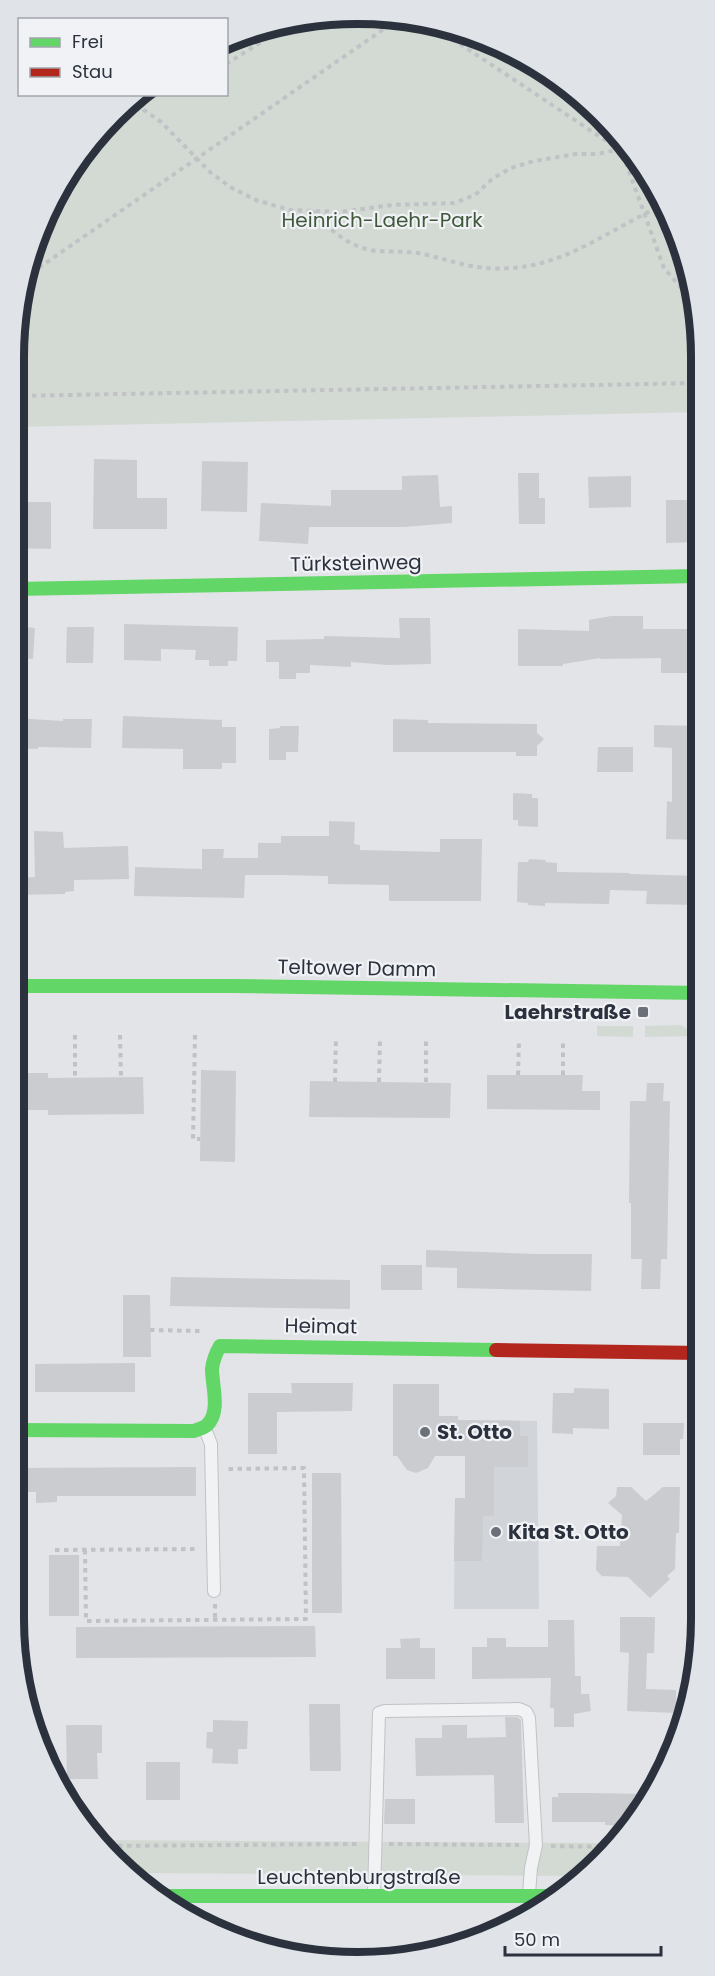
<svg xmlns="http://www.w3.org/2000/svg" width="715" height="1976" viewBox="0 0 715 1976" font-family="Poppins,sans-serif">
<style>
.built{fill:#d1d4d9}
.green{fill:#d3dad3}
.building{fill:#cacccf}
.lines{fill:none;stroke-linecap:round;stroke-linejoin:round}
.lane-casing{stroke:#c1c2c5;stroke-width:14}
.path{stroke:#c0c2c5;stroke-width:4;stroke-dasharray:4.5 4.5;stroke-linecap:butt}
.lane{stroke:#f1f2f4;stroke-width:12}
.fast{stroke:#63d668;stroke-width:14}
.jam{stroke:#b3261e;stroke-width:14}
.poi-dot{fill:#6b7079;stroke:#f0f2f6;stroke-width:2}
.labels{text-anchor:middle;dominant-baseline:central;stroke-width:4.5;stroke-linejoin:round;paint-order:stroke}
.park-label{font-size:20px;fill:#3f583a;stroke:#f0f2f6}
.street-label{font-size:20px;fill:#2b323e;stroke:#f0f2f6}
.poi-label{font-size:20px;font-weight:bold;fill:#2b323e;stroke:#f0f2f6;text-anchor:start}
.rim{fill:none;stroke:#2b323e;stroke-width:8}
</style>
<rect width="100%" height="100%" fill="#e2e4e7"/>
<polygon class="built" points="466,1420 537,1421 539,1609 454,1609 455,1498 465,1498"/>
<g class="green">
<polygon points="313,16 447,25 530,60 616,130 666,206 699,312 699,412 14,427 14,357 25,268 85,148 146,95 226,94 227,46"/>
<polygon points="681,1025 694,1034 693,1036 645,1037 645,1026"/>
<polygon points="597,1026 633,1026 633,1037 597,1036"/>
<polygon points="96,1840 615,1843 579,1876 133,1873 99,1845"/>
</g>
<g class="building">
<polygon points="94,459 137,460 137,498 167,498 167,529 93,529"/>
<polygon points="202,461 248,462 247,512 201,511"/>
<polygon points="518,473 539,473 539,498 545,498 545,524 519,524"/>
<polygon points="438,475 440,507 452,506 452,523 404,527 309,527 308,544 259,541 261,503 331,506 331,490 402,490 402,476"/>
<polygon points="631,476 631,507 589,508 588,477"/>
<polygon points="666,500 699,500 699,542 666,543"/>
<polygon points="14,502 51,502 51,549 14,548"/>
<polygon points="611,616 643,616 643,629 696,629 697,673 661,673 661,658 601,659 600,658 563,664 563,666 518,666 518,629 589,631 589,620"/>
<polygon points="399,618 430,618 431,664 388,665 351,662 351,667 310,665 310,673 296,673 296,679 279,679 279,662 266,662 266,640 324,639 324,636 400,638"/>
<polygon points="124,624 238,627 237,661 228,661 228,666 209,666 209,660 195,660 196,650 161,649 161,661 124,660"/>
<polygon points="14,626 35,628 33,659 14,658"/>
<polygon points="67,627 94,627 93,663 66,663"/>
<polygon points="123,716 222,720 222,727 236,727 236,763 222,763 222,769 183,769 183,749 122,748"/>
<polygon points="14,718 63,721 63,719 92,719 91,748 38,747 38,749 14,748"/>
<polygon points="393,719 428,720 428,723 537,724 537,733 544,739 537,746 537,756 516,756 516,752 393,752"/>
<polygon points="654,725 698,726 694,840 666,839 667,801 672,802 672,748 654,747"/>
<polygon points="280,726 299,726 298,752 286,752 286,760 269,760 269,729 280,728"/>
<polygon points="598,747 633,747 633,772 597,772"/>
<polygon points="513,793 532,794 532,798 538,798 538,827 518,826 518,820 513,820"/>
<polygon points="329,821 355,822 354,844 360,845 360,850 440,852 440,839 482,839 481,901 389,901 389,885 328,884 328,876 281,875 245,875 244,898 134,896 135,867 202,869 202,849 224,849 223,858 258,858 258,843 281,843 281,836 329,836"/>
<polygon points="34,831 63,832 64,848 128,846 129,879 74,880 74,891 65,892 65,894 14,895 14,878 35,877"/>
<polygon points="529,859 546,860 545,862 557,863 557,872 630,873 630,874 697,876 696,905 646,904 647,891 610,890 609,904 545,903 545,906 528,905 528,903 517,902 518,862 528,862"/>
<polygon points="201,1070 236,1071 235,1162 200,1161"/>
<polygon points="14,1073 48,1073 48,1078 143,1077 144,1114 48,1115 48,1110 14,1110"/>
<polygon points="487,1075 583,1075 582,1091 600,1091 600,1110 487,1109"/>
<polygon points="310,1081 451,1083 450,1118 309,1117"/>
<polygon points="647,1083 664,1083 663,1101 670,1101 667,1259 661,1259 660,1289 641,1289 642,1259 631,1259 631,1203 629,1203 630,1101 646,1101"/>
<polygon points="426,1250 535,1254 592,1254 591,1291 457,1288 457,1268 426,1267"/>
<rect x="381" y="1265" width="41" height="25"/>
<polygon points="171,1277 350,1280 350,1309 170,1306"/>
<polygon points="123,1295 150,1295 151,1357 123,1357"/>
<polygon points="135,1363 135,1392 35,1392 35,1364"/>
<polygon points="291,1383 353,1383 352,1411 277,1412 277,1454 248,1454 248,1393 292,1393"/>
<polygon points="393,1384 439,1384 439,1416 458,1416 458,1420 520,1421 520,1436 528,1436 528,1467 494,1467 494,1516 483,1516 482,1561 454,1561 455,1498 465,1498 465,1456 435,1456 428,1468 416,1473 407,1470 397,1456 393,1456"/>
<polygon points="574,1388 609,1389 609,1429 573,1428 573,1434 552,1433 553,1393 574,1393"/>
<polygon points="643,1423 684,1423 683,1439 680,1439 680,1455 643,1455"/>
<polygon points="196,1467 196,1496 57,1496 57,1502 36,1503 36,1492 14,1492 14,1468"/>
<polygon points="312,1473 341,1473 342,1613 312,1613"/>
<polygon points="617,1487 631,1487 646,1501 663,1487 680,1487 679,1533 676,1533 675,1569 667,1576 670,1579 650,1598 628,1577 602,1576 596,1570 597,1546 620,1546 622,1515 608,1503 616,1496"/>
<rect x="49" y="1555" width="30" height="61"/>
<polygon points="620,1617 655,1617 654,1653 647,1653 646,1689 676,1690 676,1713 627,1711 629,1653 620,1652"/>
<polygon points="548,1620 574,1620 575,1676 581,1676 581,1694 589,1694 591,1711 574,1714 574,1727 554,1727 554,1708 550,1708 551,1678 472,1679 472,1647 487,1647 487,1638 506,1638 506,1647 548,1647"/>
<polygon points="315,1626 316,1657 76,1658 76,1627"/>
<polygon points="420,1638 420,1648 435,1648 435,1679 386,1679 386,1648 401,1648 400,1639"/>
<polygon points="309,1704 340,1704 341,1771 310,1771"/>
<polygon points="505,1717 517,1717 521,1720 524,1823 495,1823 494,1775 416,1776 415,1738 442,1738 442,1725 467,1725 467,1738 506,1737"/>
<polygon points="213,1720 248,1721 247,1749 238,1749 238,1764 212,1763 213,1749 206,1748 207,1732 213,1732"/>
<polygon points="66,1725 102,1725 102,1753 97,1753 98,1779 67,1779"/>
<rect x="146" y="1762" width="34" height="38"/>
<polygon points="558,1793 590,1793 647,1794 632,1826 605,1825 605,1822 552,1822 552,1797 558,1797"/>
<polygon points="385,1799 415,1799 415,1824 384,1824"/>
</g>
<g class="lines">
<g class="lane-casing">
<g id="lane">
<polyline points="205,1429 211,1444 214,1591"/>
<polyline points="374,1895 379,1713 385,1711 519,1709 526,1712 529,1718 536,1845 531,1868 529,1894"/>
</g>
</g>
<g class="path">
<polyline points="430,24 635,160"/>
<polyline points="226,64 287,26 387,26"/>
<polyline points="138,102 144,110 161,122 210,172 230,187 256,200 290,210 340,212 392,205 454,203 475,195 492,179 511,168 534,161 576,154 597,154 621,149 664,268 697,306"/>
<path d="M312 211C329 229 351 249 377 251 391 252 405 251 418 253 438 257 457 264 477 267 555 277 599 234 665 204"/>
<polyline points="24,278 394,22"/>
<polyline points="14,396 699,383"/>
<polyline points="21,1035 22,1073"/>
<polyline points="75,1035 75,1078"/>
<polyline points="120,1035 121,1078"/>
<polyline points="195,1035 193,1139 200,1139"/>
<polyline points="518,1075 519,1040"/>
<polyline points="563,1075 563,1041"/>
<polyline points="335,1082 336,1037"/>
<polyline points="379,1082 380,1038"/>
<polyline points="426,1082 426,1039"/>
<polyline points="150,1330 200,1331"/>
<polyline points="55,1550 199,1549"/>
<polyline points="85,1550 86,1621 306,1619 304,1468 227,1469"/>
<polyline points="215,1604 215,1620"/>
<polyline points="389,1844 519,1845"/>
<polyline points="100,1846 360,1844"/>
<polyline points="551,1846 610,1847"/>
</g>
<use href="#lane" class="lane"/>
<g class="fast">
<polyline points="14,589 699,576"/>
<polyline points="14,986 234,986 700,993"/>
<path d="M14 1430 194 1431C198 1429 204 1428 207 1425 221 1412 212 1385 212 1369 213 1360 216 1353 220 1346L496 1350"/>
<polyline points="161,1896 558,1896"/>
</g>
<polyline class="jam" points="496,1350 701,1353"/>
</g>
<g class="poi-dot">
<rect x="637" y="1006" width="12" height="12" rx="3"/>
<circle cx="425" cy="1432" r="6"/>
<circle cx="496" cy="1532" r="6"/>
</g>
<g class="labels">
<g class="park-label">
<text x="382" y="220">Heinrich-Laehr-Park</text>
</g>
<g class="street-label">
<text transform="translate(356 563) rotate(-1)">Türksteinweg</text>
<text transform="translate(357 968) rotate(1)">Teltower Damm</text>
<text transform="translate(321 1326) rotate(1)">Heimat</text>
<text x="359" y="1877">Leuchtenburgstraße</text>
</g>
<g class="poi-label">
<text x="631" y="1012" text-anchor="end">Laehrstraße</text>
<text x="437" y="1432">St. Otto</text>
<text x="508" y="1532">Kita St. Otto</text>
</g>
</g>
<path d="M0 0H715V1976H0ZM357 24H358A333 333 0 0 1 691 357V1619A333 333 0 0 1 358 1952H357A333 333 0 0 1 24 1619V357A333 333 0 0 1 357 24Z" fill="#e0e3e7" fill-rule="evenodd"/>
<path class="rim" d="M357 24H358A333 333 0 0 1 691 357V1619A333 333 0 0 1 358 1952H357A333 333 0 0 1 24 1619V357A333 333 0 0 1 357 24Z"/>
<rect x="18" y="18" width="210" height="78" fill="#f0f2f6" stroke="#a1a5ac" stroke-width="1.5"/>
<rect x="30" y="38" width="30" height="9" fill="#63d668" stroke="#a1a5ac" stroke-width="1.5"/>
<text x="72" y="48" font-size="18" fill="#2b323e">Frei</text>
<rect x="30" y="68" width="30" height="9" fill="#b3261e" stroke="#a1a5ac" stroke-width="1.5"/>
<text x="72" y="78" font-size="18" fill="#2b323e">Stau</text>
<path d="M505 1946v9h156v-9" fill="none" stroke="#2b323e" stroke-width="3"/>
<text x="514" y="1946" font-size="18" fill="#2b323e" stroke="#f0f2f6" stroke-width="4.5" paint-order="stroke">50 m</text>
</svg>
